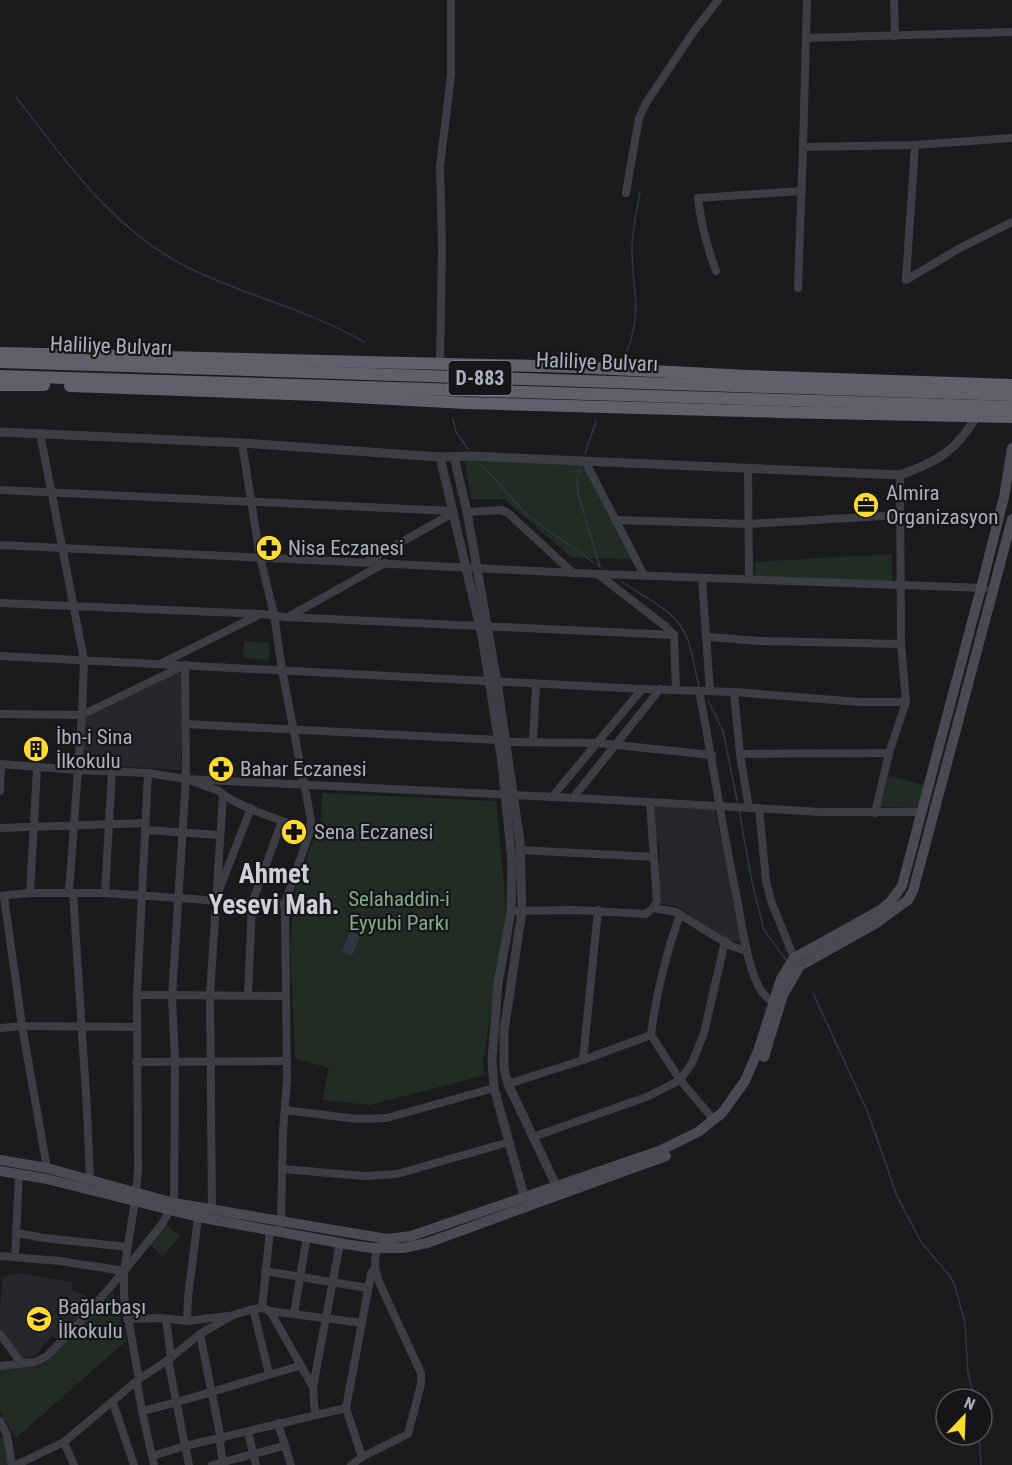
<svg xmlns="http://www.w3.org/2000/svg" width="1012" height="1465" viewBox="0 0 1012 1465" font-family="'Roboto Condensed',sans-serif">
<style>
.built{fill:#27262b}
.green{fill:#222c25}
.water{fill:#2f3743}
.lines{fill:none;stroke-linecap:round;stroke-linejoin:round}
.stream{stroke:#2f3743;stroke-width:1.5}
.minor{stroke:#3d3d45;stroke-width:8}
.tertiary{stroke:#3d3d45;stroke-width:9}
.secondary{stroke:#494a53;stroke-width:10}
.trunk{stroke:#5f606b;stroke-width:12}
.labels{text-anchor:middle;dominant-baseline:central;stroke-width:4.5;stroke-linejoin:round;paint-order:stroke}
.shield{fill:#161619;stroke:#7f818c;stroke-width:1.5}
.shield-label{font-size:20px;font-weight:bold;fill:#acafbe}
.street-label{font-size:21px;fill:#acafbe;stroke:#161619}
.poi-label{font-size:21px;fill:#acafbe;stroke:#161619;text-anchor:start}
.park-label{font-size:21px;fill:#82aa8b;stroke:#161619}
.district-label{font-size:27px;font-weight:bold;fill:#cecfd9;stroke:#161619}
</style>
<rect width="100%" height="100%" fill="#1b1b1d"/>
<g class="built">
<polygon points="179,672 182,674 181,770 82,764 85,720 88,717"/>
<polygon points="654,803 714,806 742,943 730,941 677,906 661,904 657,864 660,857 659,843 655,838 651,807"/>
<polygon points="18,1273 72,1282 72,1290 87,1296 83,1301 91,1306 63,1335 61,1334 57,1339 52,1336 37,1354 25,1361 0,1332 0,1304 3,1277"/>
</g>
<g class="green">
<polygon points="464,456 582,463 632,559 572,558 504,499 471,499"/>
<polygon points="892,554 892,582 755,576 754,562"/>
<polygon points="244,641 270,643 269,660 243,658"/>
<polygon points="889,776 925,785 918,808 880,807"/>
<polygon points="322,793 496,801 506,907 483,1065 485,1075 370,1105 322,1100 329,1068 295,1058 290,945 296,887 321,819"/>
<polygon points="166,1224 180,1236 163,1256 149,1244"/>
<polygon points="113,1292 126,1341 16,1438 0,1412 0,1369 38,1366 49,1359"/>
<polygon points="0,1437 4,1437 9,1465 0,1465"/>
</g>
<polygon class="water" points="350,931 360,936 352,956 342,952"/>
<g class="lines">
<g class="stream">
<path d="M16 97C67 162 114 232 191 269 247 296 309 310 364 342"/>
<path d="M627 351C643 309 632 290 632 249 632 230 637 211 640 192"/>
<polyline points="453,419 456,432 468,449"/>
<polyline points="585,454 596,421"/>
<polyline points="480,463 527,515 600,567"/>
<polyline points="581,465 577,479 578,494 600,567"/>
<path d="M622 582C645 598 678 611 688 640 693 655 695 671 699 686"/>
<polyline points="708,700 723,731 738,805"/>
<polyline points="739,810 752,882 764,930 786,960"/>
<polyline points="813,993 868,1113 897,1196 921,1242 949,1275 954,1283 965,1323 968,1373 975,1399"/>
<polyline points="979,1435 981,1465"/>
</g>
<g class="minor">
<polyline points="894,0 895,36"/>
<polyline points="806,38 1012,32"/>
<polyline points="915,145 906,280 960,248 1012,222"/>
<polyline points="803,147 807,0"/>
<polyline points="626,193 639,118 646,103 694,31 718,0"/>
<path d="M716 271C707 247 701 225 698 198L802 191"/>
<polyline points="798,288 803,147 915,145 1012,138"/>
<polyline points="440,364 442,247 440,167 451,75 451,0"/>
<polyline points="40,433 84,660 82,715 69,893"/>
<polyline points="242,443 260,557 274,614 282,670 311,820 310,831 285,903 287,1081 283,1131 281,1224"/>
<polyline points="585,461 644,575"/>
<polyline points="748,469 749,579"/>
<polyline points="0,490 452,511"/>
<polyline points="467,512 501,510 508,513 573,573"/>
<polyline points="615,520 749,524 900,515"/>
<polyline points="0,545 598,574 984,588"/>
<polyline points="368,561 453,513"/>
<polyline points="599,575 665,626 674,635 676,690"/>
<polyline points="702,578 710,691"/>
<polyline points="0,603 261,614 286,617 674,635"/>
<polyline points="288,617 385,563"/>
<polyline points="707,637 761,641 901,644"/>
<polyline points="0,656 642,689 734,692 860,702 906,702"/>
<polyline points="162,663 259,615"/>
<path d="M699 691C713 762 723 833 738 904 743 930 746 960 758 985 761 992 766 997 772 1002"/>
<polyline points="734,692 740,754 749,808"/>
<path d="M0 714 82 715 185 665 186 779 219 791C235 806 288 823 310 831"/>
<polyline points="185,724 498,740"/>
<polyline points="507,742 597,743 712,755"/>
<polyline points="533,742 536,684"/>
<polyline points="740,754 889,753"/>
<polyline points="0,764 77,770 148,773 186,779 596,799 821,812 922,812"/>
<polyline points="0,791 1,764"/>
<polyline points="552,797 642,689"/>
<polyline points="573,798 660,689"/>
<polyline points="759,808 766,881 771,901 794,958"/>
<polyline points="875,813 889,753 906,702 901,644 900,475"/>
<polyline points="0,828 145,823"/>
<polyline points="145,830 220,835"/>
<polyline points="520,850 654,857"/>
<polyline points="219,890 251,808"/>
<polyline points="30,893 37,768"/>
<polyline points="73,893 87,1110 90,1180"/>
<polyline points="105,893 112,771"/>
<polyline points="0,896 30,893 105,893 279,905 285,903"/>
<polyline points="4,896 22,1026 136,1027"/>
<polyline points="653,908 676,912 731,946 747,951"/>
<polyline points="511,911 574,910 646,914 653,908 657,901 650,802"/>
<path d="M680 914C666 954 656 993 651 1035L680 1080 714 1120"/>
<polyline points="137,995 285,996"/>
<polyline points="248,995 252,903 282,821"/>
<polyline points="0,1028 22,1026 47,1168"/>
<polyline points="583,1060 598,910"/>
<polyline points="136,1062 286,1061"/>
<polyline points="508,1084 583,1060 651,1035"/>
<polyline points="285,1110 357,1119 387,1118 494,1088"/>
<polyline points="533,1137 649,1096 680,1080 692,1063 704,1033 725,941"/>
<polyline points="283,1169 363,1176 397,1174 509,1142"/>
<polyline points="174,1203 175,1062 172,996 186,779"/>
<polyline points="212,1210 210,995 223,795"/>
<polyline points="17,1233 44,1238 128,1247"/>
<polyline points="0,1256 60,1261 124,1271 124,1296 139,1379"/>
<polyline points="15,1257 19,1174"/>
<polyline points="125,1270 162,1224 170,1210"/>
<polyline points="265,1271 368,1288"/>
<polyline points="262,1308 270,1230"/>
<polyline points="253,1309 269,1374"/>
<polyline points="270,1311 313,1387"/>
<polyline points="294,1314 307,1236"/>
<polyline points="127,1319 161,1318 187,1321 227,1316"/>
<polyline points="166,1319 171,1358"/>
<polyline points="187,1321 188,1297 198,1217"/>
<polyline points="0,1334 21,1363"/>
<polyline points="200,1334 221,1439 220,1443 223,1465"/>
<polyline points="168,1360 189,1465"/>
<polyline points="0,1366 35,1362 47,1356 81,1321 124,1271 136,1194 138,1169 137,995 148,773"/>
<polyline points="137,1382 142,1411 154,1465"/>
<polyline points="113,1403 134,1465"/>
<polyline points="346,1408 362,1457"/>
<path d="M142 1411C195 1399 247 1380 300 1366"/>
<polyline points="315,1414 313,1387 340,1243"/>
<polyline points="0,1421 7,1435 12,1465"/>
<polyline points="278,1423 291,1465"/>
<polyline points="248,1432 256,1465"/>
<polyline points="64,1442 74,1465"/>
<polyline points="152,1456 185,1446 346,1408 371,1274 375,1267"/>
<polyline points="16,1465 64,1442 139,1379 168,1360 200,1334 233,1315 253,1309 262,1308 270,1311 362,1323"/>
<polyline points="212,1465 284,1446"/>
<polyline points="351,1465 362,1457 408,1434 421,1384 421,1373 379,1282 375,1267 376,1248"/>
</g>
<g class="tertiary">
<path d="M0 432 242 443 440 457 470 456 900 475C937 462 956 451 976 417"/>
<polyline points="440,457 482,636 502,762 512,862 511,911 498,984 492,1060 494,1088 524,1196"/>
<polyline points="454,457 467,512 497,682 520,842 522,911 504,1031 504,1069 508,1084 556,1185"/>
</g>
<g class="secondary">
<polyline points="764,1057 783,995 800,966 875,924 908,900 913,891 1012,519"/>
<polyline points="0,1160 47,1168 174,1203 387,1239 411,1236 659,1151 698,1132 722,1113 745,1081 758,1051 781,979 794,958 879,911 891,901 902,886 981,588 1004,497 1012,448"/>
<polyline points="0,1171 47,1179 198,1217 345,1244 372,1248 403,1248 427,1243 666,1156"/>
</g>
<g class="trunk">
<polyline points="0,353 575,367 748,376 1012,385"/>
<polyline points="0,362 1012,395"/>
<polyline points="0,376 1012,407"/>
<polyline points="0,385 44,385"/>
<polyline points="70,386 317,395 466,403 786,412"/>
<polyline points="778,412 1012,417"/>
</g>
</g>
<defs>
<g id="office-disc" transform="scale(1.35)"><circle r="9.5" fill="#ffda31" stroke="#161619"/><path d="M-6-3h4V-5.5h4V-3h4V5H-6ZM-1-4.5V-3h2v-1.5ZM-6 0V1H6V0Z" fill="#111"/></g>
<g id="pharmacy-disc" transform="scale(1.35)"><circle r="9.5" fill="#ffda31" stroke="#161619"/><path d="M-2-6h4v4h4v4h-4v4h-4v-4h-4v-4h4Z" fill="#111"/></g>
<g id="building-disc" transform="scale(1.35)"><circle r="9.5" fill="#ffda31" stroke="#161619"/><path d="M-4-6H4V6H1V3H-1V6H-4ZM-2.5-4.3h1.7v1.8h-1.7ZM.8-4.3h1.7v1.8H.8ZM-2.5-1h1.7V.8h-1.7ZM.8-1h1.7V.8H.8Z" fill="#111"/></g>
<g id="school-disc" transform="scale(1.35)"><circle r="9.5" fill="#ffda31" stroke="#161619"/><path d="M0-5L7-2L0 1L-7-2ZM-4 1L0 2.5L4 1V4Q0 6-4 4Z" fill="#111"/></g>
</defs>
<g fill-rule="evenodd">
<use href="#office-disc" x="866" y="505"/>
<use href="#pharmacy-disc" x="269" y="548"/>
<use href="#building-disc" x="36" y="749"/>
<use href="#pharmacy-disc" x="221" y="769"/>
<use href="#pharmacy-disc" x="294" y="832"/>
<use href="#school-disc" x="39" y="1319"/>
</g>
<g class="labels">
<rect class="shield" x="448.5" y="361" width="63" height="34" rx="4.5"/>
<g class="shield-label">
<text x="480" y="378">D-883</text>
</g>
<g class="street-label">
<text transform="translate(111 346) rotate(2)">Haliliye Bulvarı</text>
<text transform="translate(597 362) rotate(2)">Haliliye Bulvarı</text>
</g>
<g class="poi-label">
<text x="886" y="493">Almira<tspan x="886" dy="24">Organizasyon</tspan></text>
<text x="288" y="548">Nisa Eczanesi</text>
<text x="56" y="737">İbn-i Sina<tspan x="56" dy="24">İlkokulu</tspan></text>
<text x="240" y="769">Bahar Eczanesi</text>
<text x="314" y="832">Sena Eczanesi</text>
<text x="58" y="1307">Bağlarbaşı<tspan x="58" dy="24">İlkokulu</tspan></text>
</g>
<g class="park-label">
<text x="399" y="899">Selahaddin-i<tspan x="399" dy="24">Eyyubi Parkı</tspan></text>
</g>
<g class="district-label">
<text x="274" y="874">Ahmet<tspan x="274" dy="31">Yesevi Mah.</tspan></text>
</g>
</g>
<g transform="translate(964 1417) rotate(23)"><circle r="28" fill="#161619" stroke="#52535b" stroke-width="1.5"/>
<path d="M0-4.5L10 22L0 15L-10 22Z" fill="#ffda31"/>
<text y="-9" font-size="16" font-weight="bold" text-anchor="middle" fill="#acafbe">N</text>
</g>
</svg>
